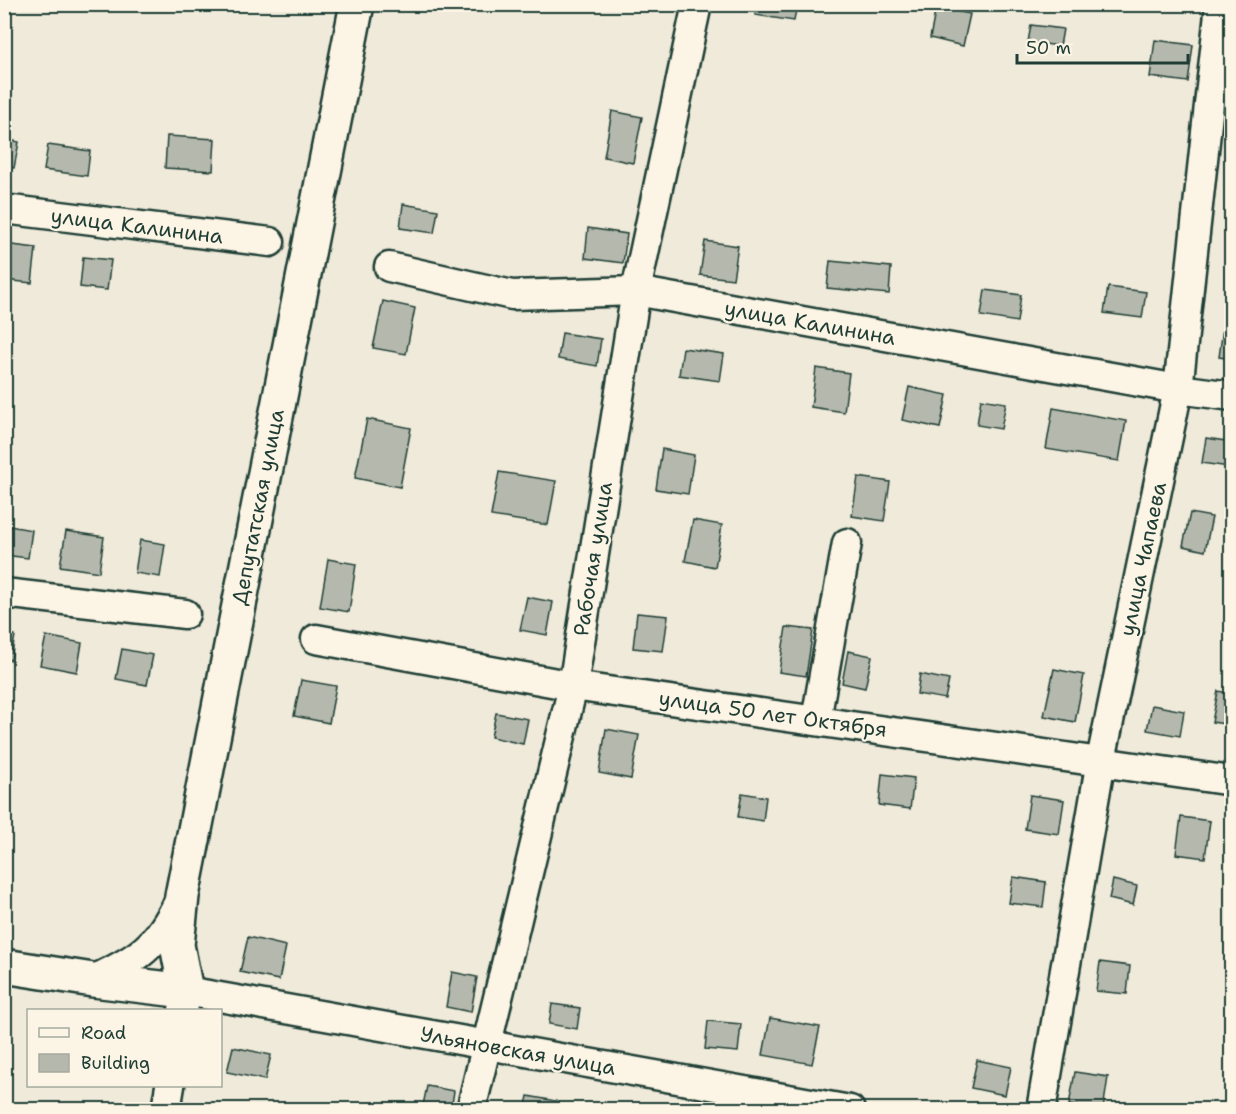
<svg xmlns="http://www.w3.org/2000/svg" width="1236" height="1114" viewBox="0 0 1236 1114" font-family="'Shantell Sans',sans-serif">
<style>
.building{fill:#b5b9ad;stroke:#1f3d34;stroke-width:1.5}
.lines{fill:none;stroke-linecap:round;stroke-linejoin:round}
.minor-casing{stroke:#1f3d34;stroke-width:33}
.major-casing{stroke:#1f3d34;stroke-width:38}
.minor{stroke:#fcf5e5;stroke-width:28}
.major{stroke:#fcf5e5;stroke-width:33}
.labels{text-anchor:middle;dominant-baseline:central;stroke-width:4.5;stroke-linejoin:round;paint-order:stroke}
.street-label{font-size:21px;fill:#1f3d34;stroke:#fcf5e5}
</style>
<rect width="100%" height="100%" fill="#efeada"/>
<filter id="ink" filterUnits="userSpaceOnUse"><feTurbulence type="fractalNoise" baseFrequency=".0167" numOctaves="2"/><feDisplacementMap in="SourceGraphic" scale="12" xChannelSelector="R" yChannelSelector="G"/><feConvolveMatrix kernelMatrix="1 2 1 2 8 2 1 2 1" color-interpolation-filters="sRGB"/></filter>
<g filter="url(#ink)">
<g class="building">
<polygon points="757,4 797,4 794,21 755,15"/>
<polygon points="936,7 970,14 963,46 930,38"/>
<polygon points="1031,25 1063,29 1060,46 1028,42"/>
<polygon points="1155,40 1193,45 1188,82 1150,77"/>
<polygon points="612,111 642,117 633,163 604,157"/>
<polygon points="167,136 215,139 213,171 165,168"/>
<polygon points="4,139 19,142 14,168 4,167"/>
<polygon points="48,145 90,151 87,176 44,170"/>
<polygon points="403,204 438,210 434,233 400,228"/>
<polygon points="588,228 627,234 623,263 585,258"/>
<polygon points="705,241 738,246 733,279 700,275"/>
<polygon points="4,244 36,248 32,283 4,280"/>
<polygon points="83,257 111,260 107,290 80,287"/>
<polygon points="830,261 891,267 889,294 827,288"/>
<polygon points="1108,287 1146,292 1142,318 1104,313"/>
<polygon points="985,290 1021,295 1017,322 981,316"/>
<polygon points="383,301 415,308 406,354 373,348"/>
<polygon points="1224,321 1232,322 1232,359 1219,357"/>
<polygon points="562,333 601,339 597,366 558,359"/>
<polygon points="683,348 724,354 720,381 679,375"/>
<polygon points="816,368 849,373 844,412 811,407"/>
<polygon points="909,387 947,395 940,428 902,420"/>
<polygon points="981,399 1006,403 1001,429 977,425"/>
<polygon points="1053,408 1126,421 1119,461 1046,449"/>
<polygon points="367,419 411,428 400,487 355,478"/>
<polygon points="1206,438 1232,442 1229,467 1202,463"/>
<polygon points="662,449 694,455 688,494 656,489"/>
<polygon points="499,472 556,481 548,525 491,516"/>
<polygon points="858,477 890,482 884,521 852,516"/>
<polygon points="1190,513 1212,517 1205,551 1183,546"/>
<polygon points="693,520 722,525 715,567 685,561"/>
<polygon points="4,525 32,530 28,558 4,555"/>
<polygon points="66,531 104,537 99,572 60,566"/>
<polygon points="140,540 165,544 160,577 135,573"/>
<polygon points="328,559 356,564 349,612 320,607"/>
<polygon points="527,597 553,602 547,635 520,630"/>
<polygon points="637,613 668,616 663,651 633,648"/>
<polygon points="786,627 813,630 806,676 779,672"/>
<polygon points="4,633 15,635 11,660 4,659"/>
<polygon points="46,636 82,643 77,672 40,665"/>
<polygon points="122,649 153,655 147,685 116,679"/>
<polygon points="848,651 872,656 865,688 842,683"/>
<polygon points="1054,669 1084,675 1075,722 1044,716"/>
<polygon points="920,674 949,680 945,699 917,694"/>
<polygon points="301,680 336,686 329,723 294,716"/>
<polygon points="1218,691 1232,694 1232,725 1212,722"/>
<polygon points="1152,705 1184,711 1180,736 1147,730"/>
<polygon points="496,713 528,719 523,744 491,737"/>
<polygon points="606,729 639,735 631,779 599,773"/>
<polygon points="882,774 914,778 910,809 879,805"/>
<polygon points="742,793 766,797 763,821 738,817"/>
<polygon points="1030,795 1064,800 1059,834 1025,829"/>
<polygon points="1181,817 1210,821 1205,858 1176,854"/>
<polygon points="1013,877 1046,882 1043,907 1009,903"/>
<polygon points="1113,880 1137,886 1133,905 1109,899"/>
<polygon points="248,937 286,946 279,980 240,972"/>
<polygon points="1100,962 1130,966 1127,994 1096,991"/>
<polygon points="452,972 477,977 471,1012 446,1007"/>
<polygon points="552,1004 580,1008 577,1029 549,1024"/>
<polygon points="770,1018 820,1027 812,1064 763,1055"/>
<polygon points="708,1021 741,1024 738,1052 705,1049"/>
<polygon points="233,1047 271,1055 265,1080 227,1072"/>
<polygon points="977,1060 1011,1067 1005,1095 971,1088"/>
<polygon points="1075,1072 1108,1077 1103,1110 1069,1105"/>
<polygon points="427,1086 454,1091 451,1110 422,1110"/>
<polygon points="528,1096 556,1101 554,1110 525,1110"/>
</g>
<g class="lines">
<g class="minor-casing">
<g id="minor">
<polyline points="4,209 270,242"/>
<polyline points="389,267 512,295 636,291 1178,389 1232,396"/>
<polyline points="4,593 185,614"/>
<polyline points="316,639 573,686 1232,781"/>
<polyline points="816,720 847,543"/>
<path d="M93 980C138 959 157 947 179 901"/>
<polyline points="183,1010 186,991 850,1110"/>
<polyline points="166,1110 170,1086"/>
<polyline points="471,1110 573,686 636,291 697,4"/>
<polyline points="1041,1110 1101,760 1178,389 1220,4"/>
</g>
</g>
<g class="major-casing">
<polyline id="major" points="4,966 93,980 186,991 177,945 182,896 357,4"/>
</g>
<use href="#minor" class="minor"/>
<use href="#major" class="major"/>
</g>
</g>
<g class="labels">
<g class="street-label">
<text transform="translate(137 226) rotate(7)">улица Калинина</text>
<text transform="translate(810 323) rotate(10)">улица Калинина</text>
<text transform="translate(258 507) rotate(-79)">Депутатская улица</text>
<text transform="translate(593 559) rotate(-81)">Рабочая улица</text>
<text transform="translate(1143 559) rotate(-78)">улица Чапаева</text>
<text transform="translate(773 714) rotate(8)">улица 50 лет Октября</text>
<text transform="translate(518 1051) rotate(10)">Ульяновская улица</text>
</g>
</g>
<rect width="1236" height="1114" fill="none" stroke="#fcf5e5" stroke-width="24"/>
<rect x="12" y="12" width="1212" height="1090" fill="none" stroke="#1f3d34" stroke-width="2" filter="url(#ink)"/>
<rect x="27" y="1009" width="195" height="78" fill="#fcf5e5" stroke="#a4ab9e" stroke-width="1.5"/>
<rect x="39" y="1028" width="30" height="9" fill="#fcf5e5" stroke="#a4ab9e" stroke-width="1.5"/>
<text x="81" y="1039" font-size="18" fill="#1f3d34">Road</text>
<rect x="39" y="1054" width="30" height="18" fill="#b5b9ad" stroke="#a4ab9e" stroke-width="1.5"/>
<text x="81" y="1069" font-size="18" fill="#1f3d34">Building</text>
<path d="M1017 54v9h171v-9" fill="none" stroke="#1f3d34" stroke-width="3"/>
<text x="1026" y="54" font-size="18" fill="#1f3d34" stroke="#fcf5e5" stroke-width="4.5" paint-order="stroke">50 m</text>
</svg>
